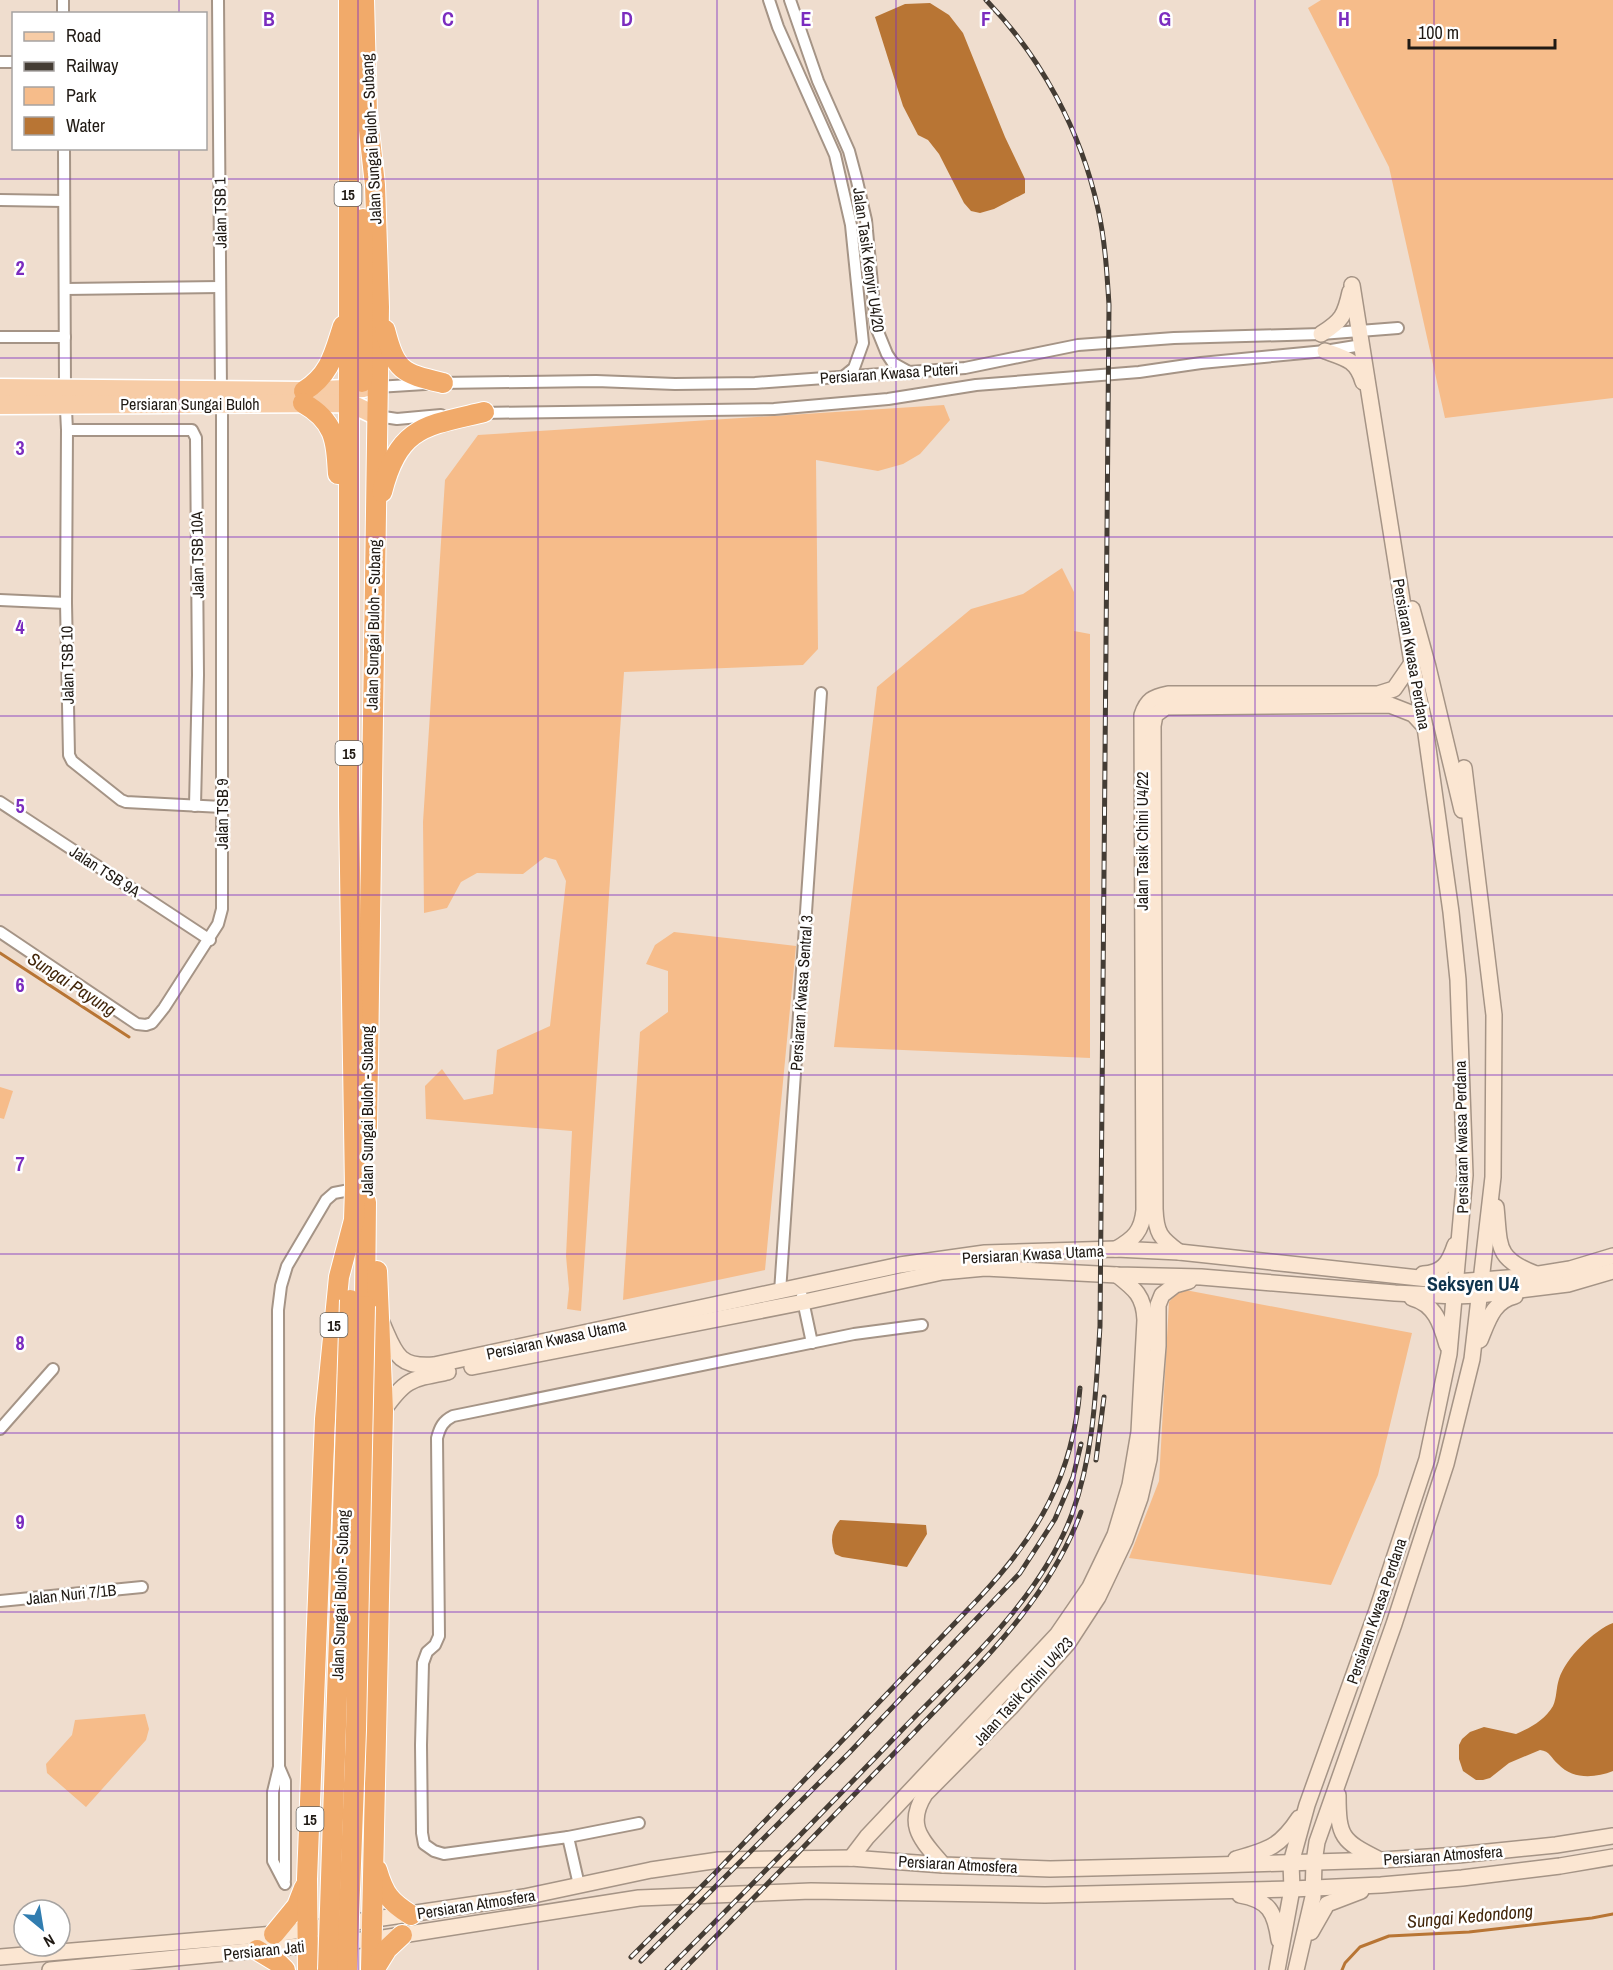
<svg xmlns="http://www.w3.org/2000/svg" width="1613" height="1970" viewBox="0 0 1613 1970" font-family="'Archivo Narrow',sans-serif">
<style>
.green{fill:#f6bc8a}
.water{fill:#b87534}
.lines{fill:none;stroke-linecap:round;stroke-linejoin:round}
.stream{stroke:#b87534;stroke-width:3}
.street-casing{stroke:#a59486;stroke-width:14}
.secondary-casing{stroke:#a59486;stroke-width:18}
.primary-casing{stroke:#fff;stroke-width:21}
.highway-casing{stroke:#fff;stroke-width:22}
.street{stroke:#fff;stroke-width:10}
.secondary{stroke:#fbe6d2;stroke-width:15}
.primary{stroke:#f7cca6;stroke-width:18}
.highway{stroke:#f1aa6a;stroke-width:20}
.rail-casing{stroke:#443c34;stroke-width:5}
.rail{stroke:#fff;stroke-width:3;stroke-dasharray:9;stroke-linecap:butt}
.highway-bridge-casing{stroke:#fff;stroke-width:22;stroke-linecap:butt}
.highway-bridge{stroke:#f1aa6a;stroke-width:20}
.grid{fill:none;stroke:#7b2cbf;stroke-width:1.5;stroke-opacity:0.55}
.labels{text-anchor:middle;dominant-baseline:central;stroke-width:5;stroke-linejoin:round;paint-order:stroke}
.shield{fill:#fff;stroke:#635f5a;stroke-width:1.5}
.shield-label{font-size:15px;font-weight:bold;fill:#201a14}
.street-label{font-size:16px;fill:#201a14;stroke:#fff}
.water-label{font-size:18px;font-style:italic;fill:#42260a;stroke:#fff}
.quarter-label{font-size:20px;font-weight:bold;fill:#0f334c;stroke:#fff}
.grid-label{font-size:20px;text-anchor:middle;font-weight:bold;fill:#7b2cbf;stroke:#fff;stroke-width:5;stroke-linejoin:round;paint-order:stroke}
</style>
<rect width="100%" height="100%" fill="#efddce"/>
<g class="green">
<polygon points="1321,0 1613,0 1613,398 1445,418 1389,167 1308,8"/>
<polygon points="944,405 950,420 920,454 903,464 878,471 816,460 818,649 803,665 624,672 581,1311 567,1309 569,1289 566,1256 572,1131 426,1119 425,1086 442,1069 464,1100 493,1094 497,1050 550,1026 566,881 556,860 545,857 523,874 477,873 461,882 447,908 424,913 423,822 445,480 478,435"/>
<polygon points="1062,568 1074,592 1074,631 1090,634 1090,1058 834,1047 877,687 971,609 1023,594"/>
<polygon points="674,932 796,946 765,1270 623,1300 640,1032 668,1012 668,971 646,964 655,945"/>
<polygon points="0,1087 13,1091 4,1119 0,1118"/>
<polygon points="1180,1289 1412,1333 1378,1475 1331,1585 1129,1558 1159,1481 1169,1302"/>
<polygon points="145,1714 149,1729 146,1740 86,1807 47,1773 46,1764 72,1735 75,1720"/>
</g>
<g class="water">
<polygon points="930,3 949,15 963,33 1005,137 1025,179 1025,193 994,209 980,213 971,211 964,203 939,154 928,140 918,135 903,106 875,17 905,4"/>
<path d="M840 1520 926 1525 927 1534 907 1567 842 1557 835 1554C830 1541 831 1530 840 1520Z"/>
<path d="M1613 1623V1771C1595 1778 1573 1780 1558 1764 1551 1758 1550 1751 1540 1750L1509 1763 1490 1778 1483 1780H1476L1463 1771 1459 1759V1745L1462 1739 1470 1732 1484 1727 1516 1734C1530 1728 1545 1720 1553 1706 1557 1697 1556 1688 1559 1679 1565 1659 1594 1630 1613 1623Z"/>
</g>
<g class="lines">
<g class="stream">
<polyline points="0,953 129,1037"/>
<polyline points="1342,1970 1345,1963 1360,1947 1389,1936 1469,1932 1592,1918 1613,1914"/>
</g>
<g class="street-casing">
<g id="street">
<polyline points="63,0 63,14"/>
<polyline points="218,0 221,390"/>
<polyline points="769,0 778,27 835,155 851,225 863,343 854,368 843,377"/>
<polyline points="790,0 818,81 849,151 857,181 866,220 876,327 887,354 893,363 911,373"/>
<polyline points="0,62 14,62"/>
<polyline points="64,148 65,389 67,430 66,603 69,755 72,761 121,800 126,802 222,807"/>
<polyline points="0,200 64,201"/>
<polyline points="65,289 220,287"/>
<polyline points="0,337 65,337"/>
<polyline points="440,383 596,381 675,384 755,383 965,368 1078,345 1174,338 1321,334 1398,328"/>
<polyline points="377,387 425,384"/>
<polyline points="481,413 774,409 888,399 976,385 1139,372 1201,363 1325,351 1362,345"/>
<polyline points="377,416 397,419 441,415"/>
<polyline points="67,430 192,430 196,438 198,675 195,806"/>
<polyline points="0,600 66,603"/>
<polyline points="0,802 210,940"/>
<polyline points="0,932 137,1024 146,1025 152,1023 164,1008 218,924 222,909 222,403"/>
<polyline points="780,1292 821,693"/>
<polyline points="802,1296 812,1343"/>
<polyline points="0,1429 53,1369"/>
<polyline points="0,1601 142,1587"/>
<polyline points="279,1767 285,1781 285,1880"/>
<polyline points="568,1837 639,1823"/>
<polyline points="285,1884 273,1861 273,1792 279,1767 278,1310 281,1286 287,1266 326,1200 334,1193 355,1189"/>
<path d="M579 1885 568 1837 444 1854 434 1851 424 1844 422 1833 421 1745 423 1663 427 1652 435 1645 439 1636 437 1438C440 1427 443 1421 453 1416L854 1334 922 1325"/>
</g>
</g>
<g class="secondary-casing">
<g id="secondary">
<path d="M1321 334C1342 321 1345 315 1350 292"/>
<path d="M1325 351C1345 358 1357 360 1363 382"/>
<polyline points="1412,609 1428,667 1462,810"/>
<path d="M1496 1207C1500 1246 1495 1259 1536 1274"/>
<path d="M1116 1249C1134 1239 1142 1231 1144 1210L1142 715C1147 700 1153 697 1168 694H1378L1394 689 1412 663"/>
<path d="M1179 1252C1160 1238 1156 1233 1155 1209L1153 726 1155 715 1166 707 1390 705 1413 714 1425 727"/>
<path d="M1423 1274C1443 1273 1449 1263 1455 1245"/>
<path d="M1412 1298C1435 1304 1441 1324 1447 1345"/>
<path d="M382 1323C395 1352 397 1368 434 1365L900 1265 985 1253 1116 1249 1179 1252 1456 1282 1520 1277 1570 1269 1613 1256"/>
<path d="M1480 1340C1488 1321 1493 1301 1515 1296"/>
<polyline points="472,1367 804,1302 942,1272 985,1268 1117,1275 1201,1277 1395,1293 1455,1296 1480,1295 1568,1284 1613,1271"/>
<path d="M383 1411C405 1379 411 1379 448 1372"/>
<path d="M1338 1795C1338 1837 1342 1841 1378 1859"/>
<path d="M851 1858 867 1837 1057 1635 1090 1587 1115 1535 1130 1485 1139 1432 1145 1320C1144 1296 1135 1289 1117 1275"/>
<path d="M1236 1859C1268 1850 1280 1847 1299 1818"/>
<path d="M943 1865C922 1840 905 1826 925 1794L1011 1707 1068 1643 1098 1597 1125 1540 1140 1498 1149 1459 1158 1346V1305L1162 1295 1175 1285 1189 1281"/>
<path d="M1240 1895C1269 1900 1275 1912 1279 1940"/>
<polyline points="1311,1932 1327,1904 1361,1891"/>
<polyline points="0,1957 274,1934 524,1897 651,1870 719,1860 851,1858 943,1865 1050,1869 1216,1865 1382,1860 1458,1855 1556,1845 1613,1836"/>
<polyline points="50,1970 383,1938 639,1898 811,1891 1045,1895 1292,1889 1381,1885 1462,1878 1560,1866 1613,1857"/>
<polyline points="1277,1970 1292,1889 1291,1863 1307,1805 1376,1613 1427,1459 1449,1354 1465,1175 1458,980 1451,912 1425,727 1412,663 1352,285"/>
<polyline points="1296,1970 1313,1897 1314,1862 1317,1842 1394,1624 1446,1464 1472,1359 1493,1177 1494,1015 1464,768"/>
</g>
</g>
<g class="primary-casing">
<g id="primary">
<polyline points="0,388 304,391 364,388"/>
<polyline points="0,405 350,403 377,416"/>
</g>
</g>
<g class="highway-casing">
<g id="highway">
<polyline points="364,0 367,112 375,185 379,307 367,1128"/>
<path d="M385 330C396 372 402 373 443 383"/>
<polyline points="362,382 363,219"/>
<path d="M304 391C330 375 334 354 343 326"/>
<path d="M303 403C335 421 336 440 338 474"/>
<path d="M382 492C399 426 425 426 484 412"/>
<polyline points="365,1306 366,1202"/>
<path d="M377 1870C384 1894 390 1902 411 1915"/>
<polyline points="274,1934 297,1906 304,1888"/>
<polyline points="257,1950 277,1962 285,1970"/>
<polyline points="308,1970 307,1879 325,1419 339,1277 354,1220 355,1189 349,807 349,0"/>
<polyline points="371,1970 383,1411 377,1271"/>
<polyline points="374,1970 387,1949 402,1935"/>
</g>
</g>
<use href="#street" class="street"/>
<use href="#secondary" class="secondary"/>
<use href="#primary" class="primary"/>
<use href="#highway" class="highway"/>
<g class="rail-casing">
<g id="rail">
<polyline points="1096,1460 1104,1397"/>
<path d="M631 1957 714 1874 979 1598C1038 1535 1073 1476 1080 1388"/>
<polyline points="641,1961 849,1753 1020,1573 1055,1519 1073,1477 1081,1444"/>
<path d="M667 1970C745 1892 822 1813 899 1733 962 1667 1039 1602 1072 1514 1094 1454 1096 1389 1100 1326L1109 305C1107 273 1105 240 1098 209 1081 131 1041 57 986 0"/>
<path d="M683 1970C758 1894 832 1818 906 1741 972 1671 1047 1605 1081 1512"/>
</g>
</g>
<use href="#rail" class="rail"/>
<g class="highway-bridge-casing">
<g id="highway-bridge">
<polyline points="328,1970 350,1300"/>
<polyline points="347,1970 356,1730 365,1306"/>
</g>
</g>
<use href="#highway-bridge" class="highway-bridge"/>
</g>
<path class="grid" d="M179 0V14M358 0V1970M538 0V1970M717 0V1970M896 0V1970M1075 0V1970M1255 0V1970M1434 0V1970M179 148V1970M0 179H1613M0 358H1613M0 537H1613M0 716H1613M0 895H1613M0 1075H1613M0 1254H1613M0 1433H1613M0 1612H1613M0 1791H1613"/>
<g class="labels">
<g class="shield">
<rect x="334.5" y="182" width="27" height="24" rx="4.5"/>
<rect x="335.5" y="741" width="27" height="24" rx="4.5"/>
<rect x="320.5" y="1313" width="27" height="24" rx="4.5"/>
<rect x="296.5" y="1807" width="27" height="24" rx="4.5"/>
</g>
<g class="shield-label">
<text x="348" y="194">15</text>
<text x="349" y="753">15</text>
<text x="334" y="1325">15</text>
<text x="310" y="1819">15</text>
</g>
<g class="street-label">
<text transform="translate(371 139) rotate(-93)">Jalan Sungai Buloh - Subang</text>
<text transform="translate(220 213) rotate(-91)">Jalan TSB 1</text>
<text transform="translate(869 260) rotate(82)">Jalan Tasik Kenyir U4/20</text>
<text transform="translate(889 373) rotate(-4)">Persiaran Kwasa Puteri</text>
<text x="190" y="404">Persiaran Sungai Buloh</text>
<text transform="translate(197 555) rotate(-91)">Jalan TSB 10A</text>
<text transform="translate(373 625) rotate(-89)">Jalan Sungai Buloh - Subang</text>
<text transform="translate(1412 654) rotate(80)">Persiaran Kwasa Perdana</text>
<text transform="translate(67 665) rotate(-91)">Jalan TSB 10</text>
<text transform="translate(222 814) rotate(-90)">Jalan TSB 9</text>
<text transform="translate(1142 841) rotate(-90)">Jalan Tasik Chini U4/22</text>
<text transform="translate(105 871) rotate(33)">Jalan TSB 9A</text>
<text transform="translate(801 993) rotate(-86)">Persiaran Kwasa Sentral 3</text>
<text transform="translate(367 1111) rotate(-90)">Jalan Sungai Buloh - Subang</text>
<text transform="translate(1461 1137) rotate(-91)">Persiaran Kwasa Perdana</text>
<text transform="translate(1033 1254) rotate(-3)">Persiaran Kwasa Utama</text>
<text transform="translate(556 1339) rotate(-12)">Persiaran Kwasa Utama</text>
<text transform="translate(71 1594) rotate(-6)">Jalan Nuri 7/1B</text>
<text transform="translate(340 1595) rotate(-88)">Jalan Sungai Buloh - Subang</text>
<text transform="translate(1376 1611) rotate(-71)">Persiaran Kwasa Perdana</text>
<text transform="translate(1023 1691) rotate(-48)">Jalan Tasik Chini U4/23</text>
<text transform="translate(1443 1855) rotate(-4)">Persiaran Atmosfera</text>
<text transform="translate(958 1864) rotate(3)">Persiaran Atmosfera</text>
<text transform="translate(476 1904) rotate(-9)">Persiaran Atmosfera</text>
<text transform="translate(264 1950) rotate(-6)">Persiaran Jati</text>
</g>
<g class="water-label">
<text transform="translate(72 984) rotate(33)">Sungai Payung</text>
<text transform="translate(1470 1916) rotate(-5)">Sungai Kedondong</text>
</g>
<g class="quarter-label">
<text x="1473" y="1283">Seksyen U4</text>
</g>
</g>
<g class="grid-label">
<text x="269" y="26">B</text>
<text x="448" y="26">C</text>
<text x="627" y="26">D</text>
<text x="806" y="26">E</text>
<text x="986" y="26">F</text>
<text x="1165" y="26">G</text>
<text x="1344" y="26">H</text>
<text x="20" y="275">2</text>
<text x="20" y="455">3</text>
<text x="20" y="634">4</text>
<text x="20" y="813">5</text>
<text x="20" y="992">6</text>
<text x="20" y="1171">7</text>
<text x="20" y="1350">8</text>
<text x="20" y="1529">9</text>
</g>
<rect x="12" y="12" width="195" height="138" fill="#ffffff" stroke="#a6a3a1" stroke-width="1.5"/>
<rect x="24" y="32" width="30" height="9" fill="#f7cca6" stroke="#a6a3a1" stroke-width="1.5"/>
<text x="66" y="42" font-size="18" fill="#201a14">Road</text>
<rect x="24" y="62" width="30" height="9" fill="#443c34" stroke="#a6a3a1" stroke-width="1.5"/>
<text x="66" y="72" font-size="18" fill="#201a14">Railway</text>
<rect x="24" y="87" width="30" height="18" fill="#f6bc8a" stroke="#a6a3a1" stroke-width="1.5"/>
<text x="66" y="102" font-size="18" fill="#201a14">Park</text>
<rect x="24" y="117" width="30" height="18" fill="#b87534" stroke="#a6a3a1" stroke-width="1.5"/>
<text x="66" y="132" font-size="18" fill="#201a14">Water</text>
<g transform="translate(42 1928) rotate(150)"><circle r="28" fill="#ffffff" stroke="#a6a3a1" stroke-width="1.5"/>
<path d="M0-4.5L10 22L0 15L-10 22Z" fill="#317db0"/>
<text y="-9" font-size="16" font-weight="bold" text-anchor="middle" fill="#201a14">N</text>
</g>
<path d="M1409 39v9h146v-9" fill="none" stroke="#201a14" stroke-width="3"/>
<text x="1418" y="39" font-size="18" fill="#201a14" stroke="#ffffff" stroke-width="4.5" paint-order="stroke">100 m</text>
</svg>
